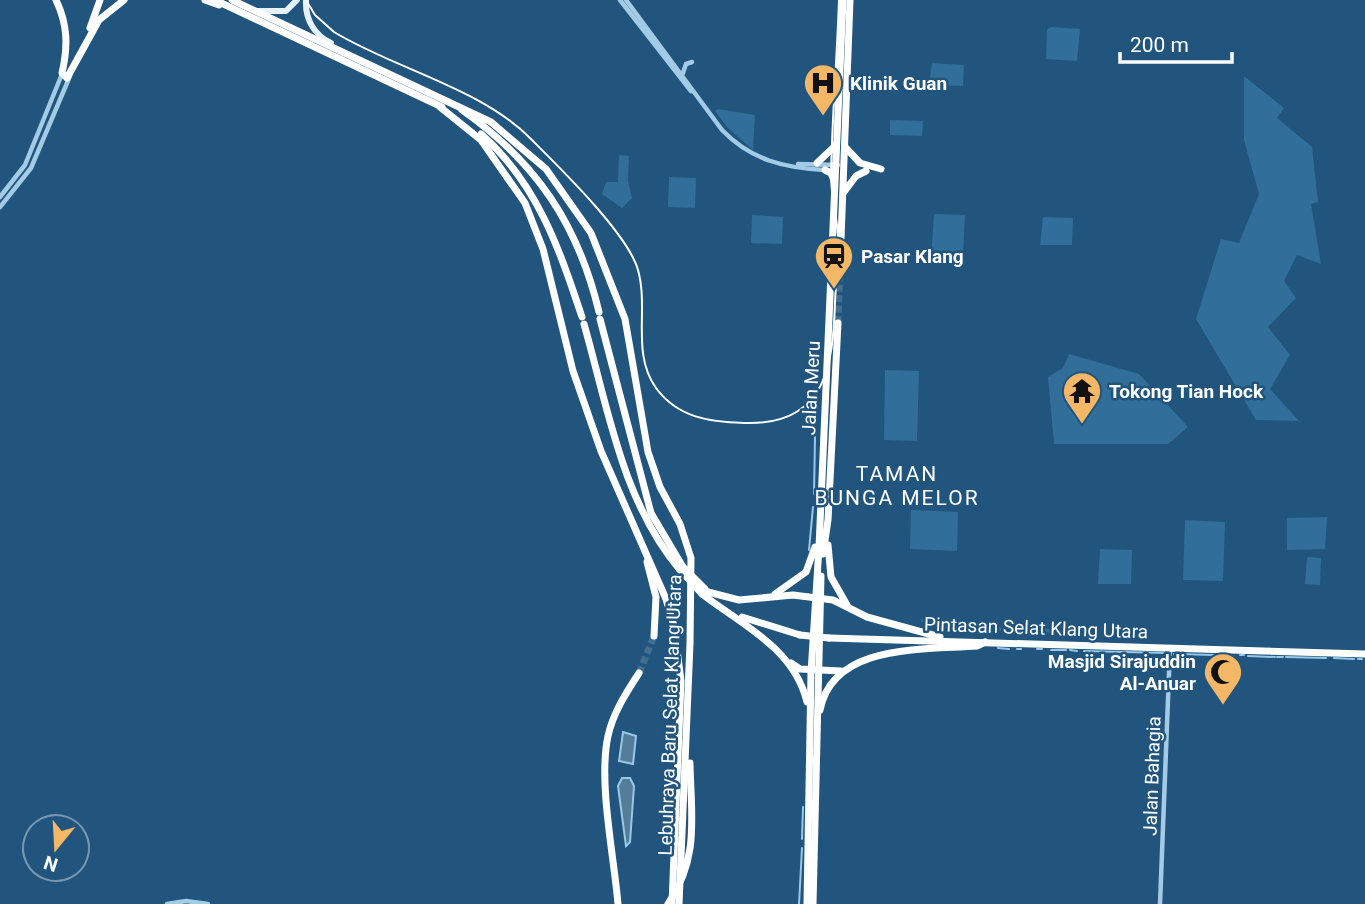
<svg xmlns="http://www.w3.org/2000/svg" width="1365" height="904" viewBox="0 0 1365 904" font-family="Roboto,sans-serif">
<style>
.green{fill:#316e99}
.water{fill:#557c98;stroke:#98c8e8;stroke-width:2}
.lines{fill:none;stroke-linecap:round;stroke-linejoin:round}
.stream{stroke:#98c8e8;stroke-width:2}
.highway-tunnel{stroke:#426e90;stroke-width:7;stroke-dasharray:7 3.5;stroke-linecap:butt}
.minor{stroke:#a4cbe6;stroke-width:4.5}
.major{stroke:#e6f2fd;stroke-width:6}
.highway{stroke:#fff;stroke-width:7}
.tram{stroke:#fff;stroke-width:2}
.highway-bridge{stroke:#fff;stroke-width:7}
.labels{text-anchor:middle;dominant-baseline:central;stroke-width:5;stroke-linejoin:round;paint-order:stroke}
.poi-label{font-size:19px;font-weight:bold;fill:#fff;stroke:#21557d;text-anchor:start}
.street-label{font-size:19px;fill:#fff;stroke:#21557d}
.neighbourhood-label{font-size:21px;letter-spacing:2px;fill:#fff;stroke:#21557d}
</style>
<rect width="100%" height="100%" fill="#21557d"/>
<g class="green">
<polygon points="1052,27 1080,29 1077,61 1046,59 1047,29"/>
<polygon points="932,63 964,65 963,86 929,85"/>
<polygon points="1244,76 1284,108 1277,118 1312,147 1318,202 1311,204 1321,264 1297,255 1284,281 1296,298 1268,327 1290,355 1270,389 1299,421 1256,420 1196,319 1221,239 1239,243 1259,194 1244,140"/>
<polygon points="718,109 755,115 753,150 728,128 715,111"/>
<polygon points="890,120 923,121 922,136 890,135"/>
<polygon points="619,155 629,156 628,181 632,198 622,208 602,194 606,182 618,182"/>
<polygon points="669,177 696,178 695,208 668,207"/>
<polygon points="934,214 965,215 963,255 959,259 931,261"/>
<polygon points="752,215 783,217 782,244 751,243"/>
<polygon points="1043,217 1073,218 1072,245 1040,245"/>
<polygon points="1069,354 1139,374 1188,427 1168,444 1054,444 1048,377 1063,368"/>
<polygon points="885,370 919,371 917,441 884,440"/>
<polygon points="911,510 958,512 957,551 910,549"/>
<polygon points="1327,517 1325,549 1287,550 1287,518"/>
<polygon points="1185,520 1225,522 1223,581 1183,580"/>
<polygon points="1100,549 1132,550 1131,584 1098,584"/>
<polygon points="1307,557 1321,558 1320,585 1305,584"/>
<polygon points="921,619 1004,628 1091,630 1091,634 974,630 921,622"/>
</g>
<g class="water">
<polygon points="623,732 636,736 633,764 619,761"/>
<polygon points="622,778 630,778 634,786 630,842 626,846 618,786"/>
</g>
<g class="lines">
<g class="stream">
<polyline points="814,494 815,437"/>
<polyline points="809,550 813,507"/>
<polyline points="998,648 1009,649"/>
<polyline points="1017,649 1021,649"/>
<polyline points="1037,649 1042,649"/>
<polyline points="1051,650 1066,650"/>
<polyline points="1070,650 1077,651"/>
<polyline points="1084,651 1167,653"/>
<polyline points="1174,654 1215,655"/>
<polyline points="1240,655 1244,655"/>
<polyline points="1248,656 1275,657"/>
<polyline points="1277,657 1283,657"/>
<polyline points="1286,657 1326,658"/>
<polyline points="1334,658 1354,659"/>
<polyline points="1358,659 1362,659"/>
<polyline points="802,839 803,807"/>
<polyline points="799,904 802,848"/>
</g>
<g class="highway-tunnel">
<polyline points="838,323 840,266"/>
<polyline points="639,673 654,636"/>
</g>
<g class="minor">
<polyline points="620,0 691,91"/>
<path d="M626 0 722 130C751 160 784 168 825 170"/>
<polyline points="683,73 686,64 692,62"/>
<polyline points="798,164 838,165"/>
<polyline points="0,197 25,165 62,74"/>
<polyline points="0,207 31,168 70,76"/>
<polyline points="167,904 186,901 208,904"/>
<polyline points="1160,904 1170,648"/>
</g>
<g class="major">
<path d="M306 0C305 19 314 35 331 43"/>
<polyline points="257,11 286,11 297,0"/>
</g>
<g class="highway">
<path d="M56 0C68 25 68 47 62 73L67 78 99 20 124 0"/>
<polyline points="205,0 219,5"/>
<polyline points="215,0 442,107"/>
<polyline points="232,0 491,122 546,169 591,233 625,319 648,452 660,487 680,524 691,558 690,644 679,904"/>
<polyline points="90,28 100,0"/>
<polyline points="440,107 481,140 525,203 543,249 573,371 601,451 666,599 674,626 681,681 672,904"/>
<path d="M462 110C536 162 578 224 599 312"/>
<path d="M481 134C537 183 559 248 582 317"/>
<polyline points="846,148 860,163 881,169"/>
<polyline points="817,163 836,145"/>
<polyline points="825,170 831,173 834,180"/>
<polyline points="844,192 856,176 866,171"/>
<polyline points="840,266 850,0"/>
<polyline points="600,319 651,513 683,567"/>
<path d="M584 324C608 408 622 501 680 570"/>
<polyline points="828,545 831,577 847,605"/>
<polyline points="823,554 828,520 838,323"/>
<polyline points="647,562 656,597 654,636"/>
<polyline points="708,592 739,600 793,595 833,600 867,617 940,637"/>
<path d="M702 594C742 625 794 648 807 702"/>
<polyline points="775,594 806,572 815,547"/>
<polyline points="742,617 800,635"/>
<polyline points="829,638 1365,654"/>
<polyline points="791,663 800,669 841,671"/>
<path d="M820 710C833 643 924 650 977 646L985 642"/>
<path d="M618 904C614 856 598 782 608 736 613 713 626 693 639 673"/>
<polyline points="807,904 811,673 819,547 843,0"/>
<polyline points="813,904 821,576"/>
</g>
<path class="tram" d="M306 0 315 15 334 32C395 69 481 88 531 139 560 168 628 234 638 270 649 309 631 353 656 388 678 418 710 422 744 423 826 426 833 366 835 302 836 280 839 258 838 236 837 216 831 196 831 176 832 117 837 59 839 0"/>
<g class="highway-bridge">
<polyline points="683,567 705,589"/>
<polyline points="680,570 702,594"/>
<polyline points="800,635 829,638"/>
<path d="M668 904C700 857 691 816 690 763"/>
</g>
</g>
<defs>
<g id="hospital-pin" transform="scale(2.0125)"><path d="M0 17L-7.5 6A9.5 9.5 0 1 1 7.5 6Z" fill="#f3b766" stroke="#21557d"/><path d="M-5-5h3v3.5h4V-5h3V5h-3V1.5h-4V5h-3Z" fill="#111"/></g>
<g id="station-pin" transform="scale(2.0125)"><path d="M0 17L-7.5 6A9.5 9.5 0 1 1 7.5 6Z" fill="#f3b766" stroke="#21557d"/><path d="M-3-6H3Q5-6 5-4V2Q5 4 3 4L4.5 6H3L1.5 4h-3L-3 6H-4.5L-3 4Q-5 4-5 2V-4Q-5-6-3-6ZM-3.5-4v3h7v-3ZM-3.5 1v1.5H-2V1ZM2 1v1.5H3.5V1Z" fill="#111"/></g>
<g id="temple-pin" transform="scale(2.0125)"><path d="M0 17L-7.5 6A9.5 9.5 0 1 1 7.5 6Z" fill="#f3b766" stroke="#21557d"/><path d="M0-6L5-2H3V0L6.5 2.5H4V6H1.5V3h-3V6H-4V2.5H-6.5L-3 0V-2H-5Z" fill="#111"/></g>
<g id="mosque-pin" transform="scale(2.0125)"><path d="M0 17L-7.5 6A9.5 9.5 0 1 1 7.5 6Z" fill="#f3b766" stroke="#21557d"/><path d="M3.5-4.9A6 6 0 1 0 3.5 4.9A5 5 0 1 1 3.5-4.9Z" fill="#111"/></g>
</defs>
<g fill-rule="evenodd">
<use href="#hospital-pin" x="823" y="83"/>
<use href="#station-pin" x="834" y="256"/>
<use href="#temple-pin" x="1082" y="391"/>
<use href="#mosque-pin" x="1223" y="672"/>
</g>
<g class="labels">
<g class="poi-label">
<text x="850" y="83">Klinik Guan</text>
<text x="861" y="256">Pasar Klang</text>
<text x="1109" y="391">Tokong Tian Hock</text>
<text x="1196" y="661" text-anchor="end">Masjid Sirajuddin<tspan x="1196" dy="22">Al-Anuar</tspan></text>
</g>
<g class="street-label">
<text transform="translate(811 388) rotate(-87)">Jalan Meru</text>
<text transform="translate(1036 628) rotate(2)">Pintasan Selat Klang Utara</text>
<text transform="translate(670 715) rotate(-88)">Lebuhraya Baru Selat Klang Utara</text>
<text transform="translate(1152 776) rotate(-88)">Jalan Bahagia</text>
</g>
<g class="neighbourhood-label">
<text x="897" y="474">TAMAN<tspan x="897" dy="24">BUNGA MELOR</tspan></text>
</g>
</g>
<g transform="translate(56 848) rotate(198)"><circle r="33" fill="#21557d" stroke="#7a99b1" stroke-width="2"/>
<path d="M0-5L12 26L0 18L-12 26Z" fill="#f3b766"/>
<text y="-10" font-size="19" font-weight="bold" text-anchor="middle" fill="#ffffff">N</text>
</g>
<path d="M1120 52v10h112v-10" fill="none" stroke="#ffffff" stroke-width="3.5"/>
<text x="1130" y="52" font-size="21" fill="#ffffff" stroke="#21557d" stroke-width="5" paint-order="stroke">200 m</text>
</svg>
